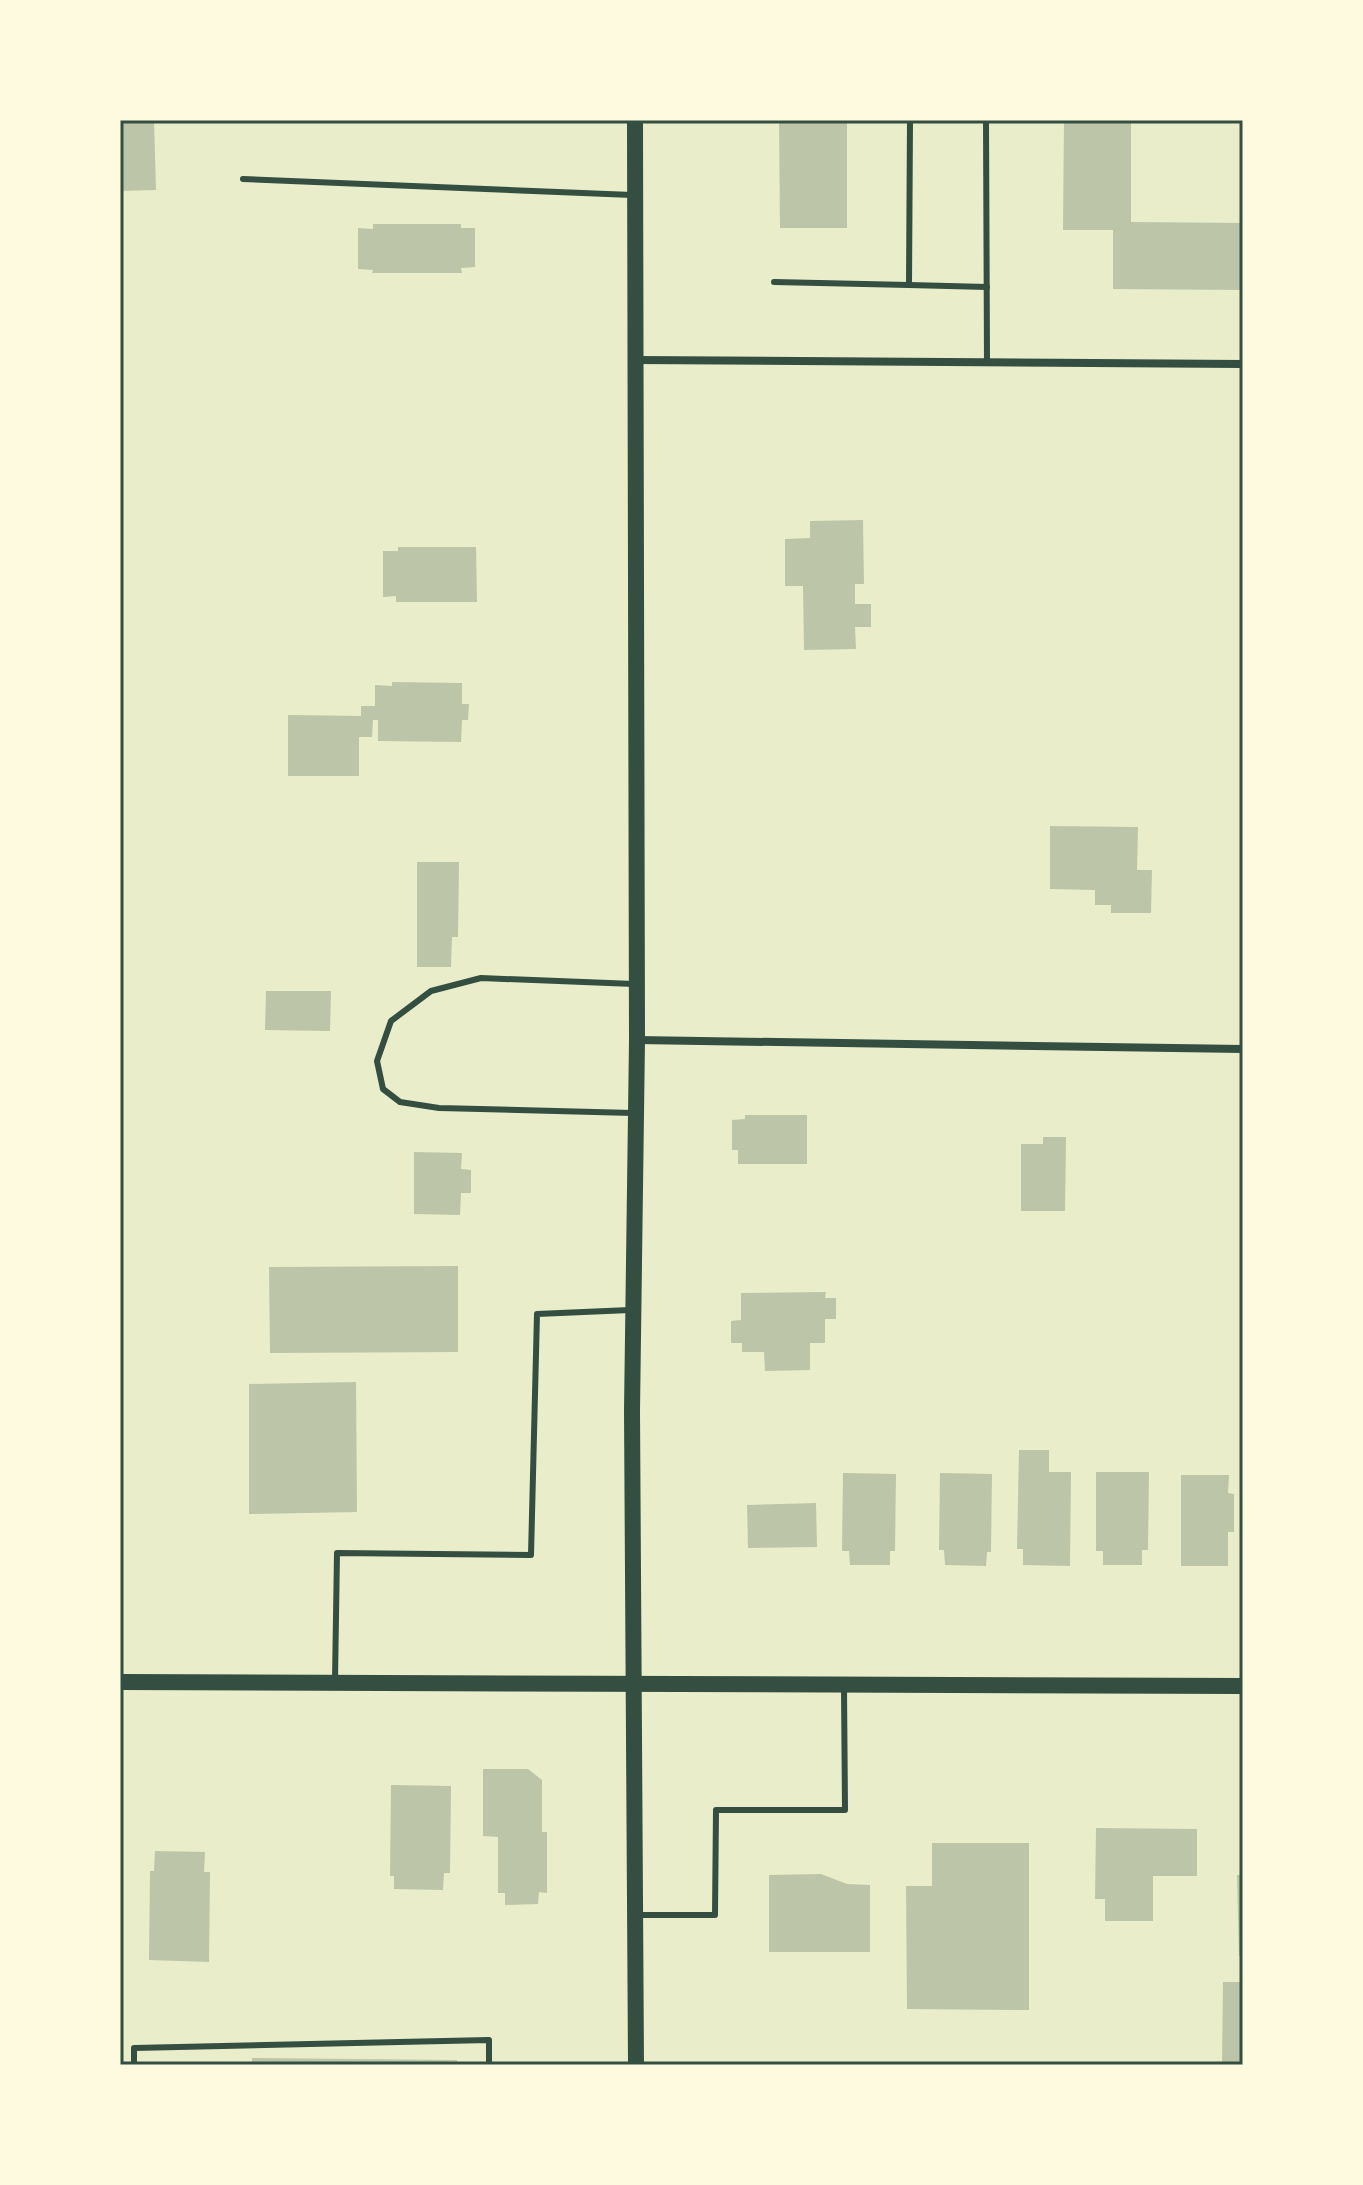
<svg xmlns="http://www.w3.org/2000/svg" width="1363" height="2185" viewBox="0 0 1363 2185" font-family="'PT Sans Narrow',sans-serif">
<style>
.building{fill:#bcc5a7}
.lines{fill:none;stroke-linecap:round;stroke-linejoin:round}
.service{stroke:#344e41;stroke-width:6}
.minor{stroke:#344e41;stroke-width:8}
.secondary{stroke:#344e41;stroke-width:16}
.neatline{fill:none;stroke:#344e41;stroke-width:3}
</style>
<rect width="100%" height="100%" fill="#e9edc9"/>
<g class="building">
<polygon points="120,120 154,120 156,190 120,191"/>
<polygon points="779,120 847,120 847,228 780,228"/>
<polygon points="1064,120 1131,120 1131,222 1243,223 1243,290 1113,289 1113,230 1063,230"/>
<polygon points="373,224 461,224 461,228 475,228 475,267 461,268 462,273 372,273 373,270 358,269 358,228 373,229"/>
<polygon points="863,520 864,584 855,584 855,604 871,604 871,627 855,627 856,649 804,650 803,586 785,586 785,539 810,538 810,521"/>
<polygon points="398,547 476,547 477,602 396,602 396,596 383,597 383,551 398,551"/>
<polygon points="392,682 462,683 462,704 469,704 468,720 462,720 461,742 378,741 378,720 373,720 372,737 359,737 359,776 288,776 288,715 361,716 361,706 375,706 375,685 392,686"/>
<polygon points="1050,826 1138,827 1137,870 1152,870 1151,913 1111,913 1111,905 1095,905 1095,890 1050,889"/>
<polygon points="417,862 459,862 458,937 452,937 451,967 417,967"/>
<polygon points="266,991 331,991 330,1031 265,1030"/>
<polygon points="745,1115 807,1115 807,1164 738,1164 738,1150 732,1150 732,1120 745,1119"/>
<polygon points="1043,1137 1066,1137 1065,1211 1021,1211 1021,1144 1043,1144"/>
<polygon points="414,1152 462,1153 461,1169 471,1170 471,1193 461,1193 460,1215 414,1214"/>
<polygon points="458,1266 458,1352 270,1353 269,1267"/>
<polygon points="826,1292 825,1298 836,1298 836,1319 825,1319 825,1343 810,1343 810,1370 765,1371 764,1352 742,1352 742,1343 731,1343 731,1321 741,1320 741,1293"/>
<polygon points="356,1382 357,1512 249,1514 249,1384"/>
<polygon points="1019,1450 1049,1450 1049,1472 1071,1472 1070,1566 1023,1565 1023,1549 1017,1549"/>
<polygon points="1096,1472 1149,1472 1148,1550 1142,1550 1142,1565 1103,1565 1103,1551 1096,1551"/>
<polygon points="843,1473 896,1474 895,1551 890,1551 890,1565 850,1565 849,1551 842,1551"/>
<polygon points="940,1473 992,1474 991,1552 987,1552 986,1566 945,1565 944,1550 939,1550"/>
<polygon points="1181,1475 1229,1475 1228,1493 1234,1494 1234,1532 1228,1532 1228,1566 1181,1566"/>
<polygon points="816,1503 817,1547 748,1548 747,1505"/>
<polygon points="483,1769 528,1769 542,1780 542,1832 547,1832 547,1893 539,1892 538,1904 505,1905 505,1893 498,1893 498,1837 483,1836"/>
<polygon points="391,1785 451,1786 450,1873 444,1873 443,1890 394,1889 394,1876 390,1876"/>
<polygon points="1096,1828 1197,1829 1197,1876 1153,1876 1153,1921 1105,1921 1105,1899 1095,1899"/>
<polygon points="932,1843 1029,1843 1029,2010 907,2009 906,1886 932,1886"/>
<polygon points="155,1851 205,1852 204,1872 210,1872 209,1962 149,1960 150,1871 154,1871"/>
<polygon points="821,1874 847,1884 870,1885 870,1952 769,1952 769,1875"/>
<polygon points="1237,1875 1243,1875 1243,1956 1239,1956"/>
<polygon points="1223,1982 1243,1982 1243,2065 1222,2065"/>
<polygon points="252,2058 457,2060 457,2065 252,2065"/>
</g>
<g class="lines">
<g class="service">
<polyline points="986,120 987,362"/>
<polyline points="243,179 632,195"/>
<polyline points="774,282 909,285 910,120"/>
<polyline points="909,285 987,287"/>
<polyline points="633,1113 439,1108 400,1102 383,1089 377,1061 391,1021 431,991 481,978 634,984"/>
<polyline points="335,1680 337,1553 531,1555 537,1314 630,1310"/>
<polyline points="637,1915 715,1915 716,1810 845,1810 844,1688"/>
<polyline points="134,2065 134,2048 489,2040 489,2065"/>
</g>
<g class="minor">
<polyline points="637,360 1243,364"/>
<polyline points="637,1040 1243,1049"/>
</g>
<g class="secondary">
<polyline points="635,120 637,1040 632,1411 636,2065"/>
<polyline points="120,1682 1243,1686"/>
</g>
</g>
<rect width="1363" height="2185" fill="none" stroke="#fefae0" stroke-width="244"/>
<rect x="122" y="122" width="1119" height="1941" class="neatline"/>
</svg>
